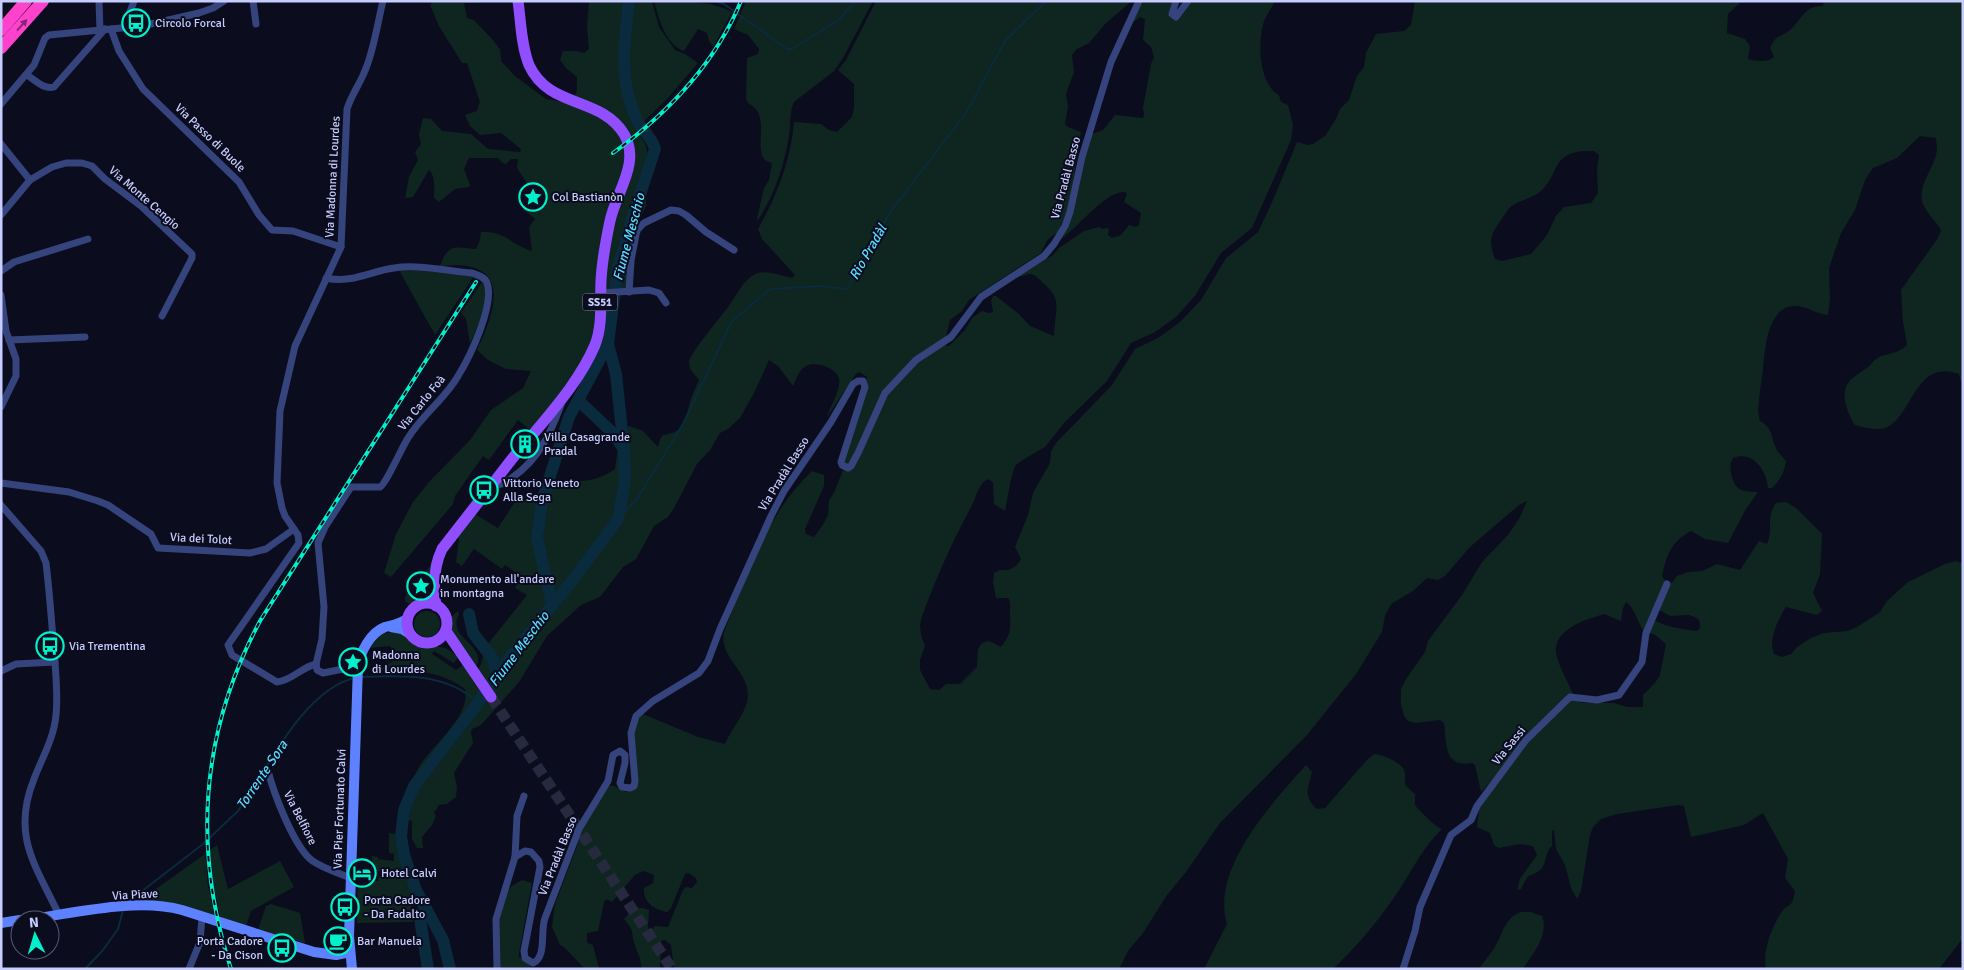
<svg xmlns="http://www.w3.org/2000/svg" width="1964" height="970" viewBox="0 0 1964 970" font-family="Signika,sans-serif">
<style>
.green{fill:#0e261f;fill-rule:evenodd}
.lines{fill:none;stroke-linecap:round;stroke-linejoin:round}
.stream{stroke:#0a2a3d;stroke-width:2}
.river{stroke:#0a2a3d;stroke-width:12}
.primary-tunnel{stroke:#27293f;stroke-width:11;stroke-dasharray:11 5.5;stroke-linecap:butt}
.street{stroke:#35447c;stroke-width:7}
.secondary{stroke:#5e82ff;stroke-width:10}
.primary{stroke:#904eff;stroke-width:11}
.highway{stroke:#ff42cc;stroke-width:12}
.rail-casing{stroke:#00f2cd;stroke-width:4}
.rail{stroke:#0b0c1d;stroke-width:2;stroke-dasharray:5.5;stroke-linecap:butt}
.oneway{fill:#852774}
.labels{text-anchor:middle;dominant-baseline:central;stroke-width:4;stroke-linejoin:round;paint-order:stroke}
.shield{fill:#0b0c1d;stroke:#8f94bb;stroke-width:1}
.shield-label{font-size:11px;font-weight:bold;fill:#c7ceff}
.poi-label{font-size:12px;fill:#c7ceff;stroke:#0b0c1d;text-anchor:start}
.street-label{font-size:12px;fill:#c7ceff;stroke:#0b0c1d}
.water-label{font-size:14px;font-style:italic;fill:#55dbff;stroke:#0b0c1d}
</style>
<rect width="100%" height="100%" fill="#0b0c1d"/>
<g class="green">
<path d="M434 1H484L477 3H464L467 18 474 20 492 39 500 49 501 61 516 77 546 99 562 102 573 100 577 90V77L566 68 560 60 563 51H577L584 53 589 49 587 28 589 1H624L618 55 621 77 630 73 627 50 635 1H652L659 27 675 50 685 54 698 63 667 99 635 130C654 151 648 157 638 182L647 185 646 206 637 225 643 229 637 239 632 289 599 291 595 343 534 433 518 420 489 460 483 456 455 496 453 504 391 577 384 573 396 534 413 502 429 482 470 440 491 410 523 388 531 371 506 369 488 360 477 350C488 327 511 276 471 267 461 264 450 266 440 266 448 243 455 247 476 249L480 240 481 232C503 230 514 246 532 251L529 227 535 219 523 209 524 207 535 201 537 192 530 188 517 168 518 159H511L506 164 503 163 498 158H469L464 169 470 185 469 187 455 189 439 202 434 198C434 189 436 177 429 170L413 197 405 198 409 177 418 160 415 152 421 144 419 134 423 118 431 119 442 131 471 134 488 149 520 152 521 149 501 133 480 135 470 126 465 115 477 111 480 102 467 63H462L439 26 430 5Z"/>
<path d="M654 1C681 1 710 0 732 12L713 47 709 41 707 33 698 29 684 51C665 44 659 19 654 1Z"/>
<path d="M746 1H873L843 58 834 71 794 102C789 112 791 125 789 136 784 166 775 194 758 220L757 219 764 188 769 180 772 163C770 162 767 162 765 160 753 148 772 114 748 103L746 99 747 58 758 54 759 49 748 35 734 29Z"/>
<path d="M876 1H1132L1106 23 1089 43 1077 49 1072 55 1074 72 1066 94 1068 107 1065 124 1068 127 1081 132 1073 182 1067 211 1058 232 1048 239 1041 253 969 300 962 311 950 320 946 337 883 391 871 416 850 465 844 464 867 377 859 372 856 374 827 417C830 406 841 391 839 379 837 368 816 361 806 366 799 370 796 379 793 386L778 366 769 360 754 393 740 418 728 429 720 433 710 450 697 464 674 508 668 517 654 526 636 559 623 567 600 597 581 605 547 636 519 682 481 725 472 729 471 733 473 743 454 773 457 787 456 797 447 804 439 805 434 813 436 816 432 825 422 837 423 848H417L412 839V821L404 819C407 801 410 782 419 767 432 745 471 717 465 689 438 669 408 670 377 671L399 657 390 646 369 648 382 634 396 631C404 635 413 643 421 645 439 650 441 641 458 657L454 663 434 651 432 654 456 670 463 665 472 678C479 668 484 662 483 650L527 595 515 588 522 577 505 565 502 569 474 549 462 566 456 562 459 539 455 536 475 514 498 528 518 497 548 492 557 480C581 482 594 483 615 469L618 448 614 443 629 426 643 431 658 447 660 439 663 435C686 433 685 417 691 399 693 393 696 387 699 380L690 369 689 360C700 341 714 325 728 307 737 296 743 278 758 273 769 270 782 276 792 278L795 275 762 239 758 229C777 196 791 159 794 122L821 124 829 130 837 132 852 117 854 108V84L838 70 846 60Z"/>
<path d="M1141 1H1174L1171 17 1191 1H1275C1272 7 1268 13 1265 19 1257 38 1258 84 1279 95L1281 102 1288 105 1293 125 1291 140 1252 228 1221 253 1195 296 1176 317 1155 332 1131 343 1107 381 1065 422 1045 447 1021 461 1015 466 1011 479 1005 511 994 504 993 482 987 479C977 486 976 499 970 509 951 544 936 579 922 616L920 625 921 635 925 646 920 660V670L930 689 939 690 946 684H960L977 667 978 649 982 643 989 641 1001 647C1013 632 1010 627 1010 610 1010 604 1011 602 1008 598H996L993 582 994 573 999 570C1009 571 1016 568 1021 559L1015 547 1028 515 1033 493 1050 463 1051 451 1056 443 1112 385 1135 349 1158 338 1180 322 1201 300 1226 258 1258 232 1273 200 1297 142 1308 145 1313 144 1325 136 1336 119 1340 109 1349 100 1357 76 1364 67 1366 53 1376 34 1404 31 1411 25 1415 1H1742L1728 14 1727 33 1745 39 1750 46 1748 59C1756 61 1767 63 1774 57L1770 48C1777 33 1779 39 1790 30 1802 20 1803 6 1823 6L1824 1H1963V388L1959 374C1911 356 1912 429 1878 429 1871 429 1862 427 1855 425 1848 415 1839 392 1849 382 1854 376 1862 372 1868 367 1871 365 1873 361 1876 359 1886 352 1895 356 1907 345L1903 322 1901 290 1938 238 1941 230C1936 221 1927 214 1923 204 1916 186 1935 168 1937 150 1937 146 1936 142 1936 138L1920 136 1897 158 1873 168 1865 180 1855 210 1841 233 1829 268 1830 299 1828 315C1816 314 1806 306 1795 306 1767 306 1765 350 1763 369 1761 383 1759 397 1758 411L1760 421C1774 429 1770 436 1776 448 1778 453 1783 457 1786 461 1784 473 1781 479 1772 488H1768C1767 472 1754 450 1733 458 1730 464 1730 467 1731 473 1735 491 1741 491 1758 492L1746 509 1728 543 1705 539 1691 531C1671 542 1667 554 1662 576L1666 582 1644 631C1637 622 1635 608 1626 602L1623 608 1621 621 1604 614C1585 620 1549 630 1557 658 1561 670 1568 682 1573 694L1481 792 1475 765 1472 763C1443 768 1447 743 1444 723L1440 720 1415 723 1408 721 1404 716 1401 704V689L1406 679 1425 652 1428 641 1462 595 1482 562 1508 535 1519 519 1527 501 1519 505 1470 547 1445 576 1438 580 1427 578 1413 591 1391 604 1385 616 1382 632 1356 674 1307 735 1220 823 1186 872 1167 895 1143 933 1128 951 1119 969H674L671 945 665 940 661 941 660 969H641C641 956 638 956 635 945 630 931 636 933 624 919 633 909 636 905 649 910L648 929 651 930 655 926 668 927 683 890 686 887 692 888 697 882 696 878 688 873 685 874 671 908 667 912C653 909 643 902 644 888L653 883 654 876 652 874 643 871 635 875 612 902 607 899 604 902 598 931 587 933V943L593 945 599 969H585L564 947 560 945 552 927 555 904 577 846 580 833 605 786H614L626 792 634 789 632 740 638 712 698 737 725 744C731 729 747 713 748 695 748 670 719 658 724 632 746 577 767 513 812 471L824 475V486L805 529 806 534 814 537 824 523 828 515 829 500 834 493 843 470 848 471 887 394 915 365 934 351 944 345 949 346 965 330 972 318 982 311 989 313 993 312 991 301 993 296H996L1019 314 1030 326 1054 336C1056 299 1064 300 1034 275L1030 274 1017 277 1053 255 1059 248 1084 231 1099 227 1102 229 1109 228 1108 235 1112 238 1121 235 1129 225 1136 227 1139 225 1141 213 1124 202 1127 194 1125 192C1105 190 1077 230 1058 241L1092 134 1103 130 1115 115 1143 118 1144 114 1143 108 1151 64 1154 57 1151 47 1143 40 1145 19 1140 17 1135 21H1131ZM1582 151H1594L1599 155 1597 170 1598 193 1591 203 1564 207 1556 216 1547 235 1531 254 1502 261 1495 259C1487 238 1492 233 1503 217 1507 212 1508 208 1513 205 1523 199 1535 198 1543 189 1560 171 1551 156 1582 151Z"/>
<polygon points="399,270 463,273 474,276 435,335"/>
<path d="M482 282C493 294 476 330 470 344L466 319 461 313Z"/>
<path d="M1786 502 1796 508 1822 534 1820 574 1813 593 1822 611 1817 615 1786 607C1778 619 1768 640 1774 654L1782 657 1791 654 1797 647 1811 638 1824 633 1847 631 1857 627 1880 612 1887 601 1908 582 1945 564 1956 561 1963 564V938L1939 969H1766C1762 951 1772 927 1781 913 1788 902 1792 910 1795 891L1785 878 1788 859 1763 813 1744 825 1691 837 1684 806 1678 805 1617 814 1601 819 1593 827 1590 835 1581 891 1577 899 1571 888 1565 865 1556 849 1554 830 1552 831V846C1545 851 1547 864 1540 870 1537 873 1532 874 1529 876 1525 879 1523 885 1521 889L1517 890 1520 879 1537 855 1533 846 1520 844 1499 848 1494 845 1490 833 1477 827 1479 811 1477 804 1509 768 1524 746 1571 699 1583 703H1614L1627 707H1643V695L1655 683 1660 675 1666 644 1654 634 1649 633 1654 620C1666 627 1683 629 1697 631L1700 628V622L1697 618 1689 615 1670 616 1659 610 1669 586 1677 576 1688 572 1702 571 1717 564 1740 570 1759 541 1767 544C1774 528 1765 518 1776 503Z"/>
<path d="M434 558 426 598C418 604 413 607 405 601V597L407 593H409L431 565 430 563Z"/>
<circle cx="427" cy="624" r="13"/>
<path d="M458 611 459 614C446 638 486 644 477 666L450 629V618Z"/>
<path d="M1374 754C1383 755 1396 760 1403 768 1406 773 1405 780 1405 785L1415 794V805C1420 811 1435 827 1442 829 1421 849 1410 875 1393 899 1376 924 1355 948 1333 969H1204L1227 924C1210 869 1273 802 1306 765L1312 772C1308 789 1303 796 1317 809L1325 808 1366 761Z"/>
<polygon points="389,833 395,834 403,868 414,893 411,906 413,922 357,923 358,878 366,882 367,880 378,881 379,877 382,875 381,871 372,871 372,856 378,857 378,859 394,861 394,854 389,853"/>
<polygon points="217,845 228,889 280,861 294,887 251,911 246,926 221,920 213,883 210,850"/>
<polygon points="205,854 208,886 215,919 139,901"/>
<path d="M522 880 532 883 519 953V957L529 963 532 969H500C498 946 494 908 509 889 512 885 518 883 522 880Z"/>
<polygon points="271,904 300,913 305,943 258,930 266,906"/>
<path d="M1521 912H1531L1542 916C1549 934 1534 953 1524 967L1522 969H1479C1483 962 1489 956 1493 950 1503 936 1503 918 1521 912Z"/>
</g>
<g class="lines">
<g class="stream">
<polyline points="715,1 724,4 787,49 792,49 837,21 856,1"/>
<polyline points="618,519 637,499 683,424 732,321 770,289 820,286 847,289 891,211 966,113 1005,41 1046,1"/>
<path d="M362 677C402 675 448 673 478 703"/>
<path d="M128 902 203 844 238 811C266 770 304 689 355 678"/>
<polyline points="85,969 103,950 118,929 123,910"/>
</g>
<g class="river">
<polyline points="579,401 614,434 623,448"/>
<polyline points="552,605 537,538 542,501 569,417 608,344"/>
<polyline points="469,614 473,633 493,659 497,675"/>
<polyline points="425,905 420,919 428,969"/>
<path d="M450 969 443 940 416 890 404 855 401 836 404 810 414 786 478 703 507 661 572 581 618 519 625 481 624 450 616 374 608 344 618 267 632 219 655 149C652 137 642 131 637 120 618 80 624 43 629 1"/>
</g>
<polyline class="primary-tunnel" points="491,697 672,969"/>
<g class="street">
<polyline points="99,1 100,30"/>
<polyline points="253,1 256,24"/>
<polyline points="1176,1 1172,14 1176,17 1188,1"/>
<polyline points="124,28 134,1"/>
<polyline points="111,29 119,51 143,89 239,182 259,215 272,230 293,231 341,247"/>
<path d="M27 75C35 80 44 90 54 87L105 29"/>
<polyline points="1,104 34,65 45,38 49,35 142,26 199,13 213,8 224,1"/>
<polyline points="1,144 30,180"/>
<polyline points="1,215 30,180 52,167 66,163 82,163 92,166 105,179 141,206 192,254 192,258 162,316"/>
<polyline points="1,271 14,262 88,239"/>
<polyline points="629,292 631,260 637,230 644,223 671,210 679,211 686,215 706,232 734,250"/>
<polyline points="601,293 649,290 659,293 666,303"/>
<polyline points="1,295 6,331 16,359 16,376 1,407"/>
<polyline points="9,340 85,337"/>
<polyline points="1,483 69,492 98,501 108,505 151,534 158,548 250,553 266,549 294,529"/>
<path d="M492 484C501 486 506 483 513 477 539 459 550 434 561 405"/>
<path d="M1 505 41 551 46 563C50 596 52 629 55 662 56 679 58 697 56 715 54 738 42 758 34 779 11 836 36 866 59 915"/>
<path d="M316 664C302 667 291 681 277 682L232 655 228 645 299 543 298 535 285 516 282 508 277 483 280 411 295 346 341 247 347 109C351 96 359 85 364 73 374 51 377 25 383 1"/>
<path d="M316 664 322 639 324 607 318 543 325 527 351 487H380C386 484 402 447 408 438 422 415 445 399 458 376 470 357 495 304 487 283 485 277 478 275 472 273 448 271 418 264 394 268 371 271 350 284 326 278"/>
<polyline points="316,664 317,670 323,673 358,666"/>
<polyline points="1,671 16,664 55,662"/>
<path d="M268 771C274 794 292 841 309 858 317 866 340 874 351 878"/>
<path d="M515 857 525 851 531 852 539 861 540 867 524 951 525 958 533 963C547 957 540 931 545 918L579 829 608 781 613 755 620 751 625 755V763L620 783 622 787 630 788 634 786 635 781 631 733 636 716 653 701 699 673 708 661 720 629 771 516 784 491 831 422 853 384 858 381H863L865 387 841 462 842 465 848 468 851 466 858 453 885 393 916 360 951 337 981 297 1044 256 1054 244 1065 226 1070 212 1082 157 1111 62 1139 1"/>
<polyline points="189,969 200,942 202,917"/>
<polyline points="497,969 496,919 515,857 517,816 524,796"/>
<polyline points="1403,969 1415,931 1420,907 1451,835 1471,820 1477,806 1526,740 1570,697 1597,700 1619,695 1642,662 1646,633 1667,584"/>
</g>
<g class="secondary">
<polyline points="391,627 402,629 410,634"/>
<path d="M24 920C72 914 135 897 182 910L314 952 336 955 350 952"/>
<polyline points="1,923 20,920"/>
<path d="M352 969 349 936 358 666C361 651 370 633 385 627 393 625 401 624 408 618"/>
</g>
<g class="primary">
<path d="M518 1C521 22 521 45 529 65 549 109 601 96 624 134 641 163 616 192 610 221 606 240 602 260 601 281 600 301 603 325 595 345 580 380 554 409 530 438"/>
<circle cx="427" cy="623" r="20"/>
<path d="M436 606C433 587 434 566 442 549L519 450"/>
<polyline points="446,631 491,697"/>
</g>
<g class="highway">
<polyline points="1,30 26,1"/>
<polyline points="1,48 43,1"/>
</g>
<g class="rail-casing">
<g id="rail">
<path d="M613 153C667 114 715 64 741 1"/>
<path d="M231 969C192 848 200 733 260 621L476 282"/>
</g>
</g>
<use href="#rail" class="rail"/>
</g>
<defs><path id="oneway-solid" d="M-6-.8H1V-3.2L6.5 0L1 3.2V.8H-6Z" transform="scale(1.25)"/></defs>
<use class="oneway" href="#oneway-solid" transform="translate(22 25) rotate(-48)"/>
<defs>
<g id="bus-ring" transform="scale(1.4375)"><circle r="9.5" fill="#0b0c1d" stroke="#00f2cd" stroke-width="1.5"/><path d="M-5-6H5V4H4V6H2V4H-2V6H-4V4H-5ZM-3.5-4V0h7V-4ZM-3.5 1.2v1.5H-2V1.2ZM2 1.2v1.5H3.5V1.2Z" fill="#00f2cd"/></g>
<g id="sight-ring" transform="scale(1.4375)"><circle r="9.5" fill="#0b0c1d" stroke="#00f2cd" stroke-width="1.5"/><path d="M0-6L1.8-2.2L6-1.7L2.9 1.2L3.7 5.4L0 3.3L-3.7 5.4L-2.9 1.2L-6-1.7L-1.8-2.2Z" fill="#00f2cd"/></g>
<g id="building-ring" transform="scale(1.4375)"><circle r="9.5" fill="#0b0c1d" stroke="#00f2cd" stroke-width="1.5"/><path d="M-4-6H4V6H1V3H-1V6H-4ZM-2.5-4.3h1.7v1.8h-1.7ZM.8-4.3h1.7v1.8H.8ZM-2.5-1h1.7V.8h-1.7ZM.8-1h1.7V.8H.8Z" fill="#00f2cd"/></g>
<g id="hotel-ring" transform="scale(1.4375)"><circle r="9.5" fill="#0b0c1d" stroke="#00f2cd" stroke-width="1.5"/><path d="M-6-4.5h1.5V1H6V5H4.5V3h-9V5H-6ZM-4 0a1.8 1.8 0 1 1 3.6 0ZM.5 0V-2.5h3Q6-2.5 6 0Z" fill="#00f2cd"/></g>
<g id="cafe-ring" transform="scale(1.4375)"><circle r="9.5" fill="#0b0c1d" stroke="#00f2cd" stroke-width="1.5"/><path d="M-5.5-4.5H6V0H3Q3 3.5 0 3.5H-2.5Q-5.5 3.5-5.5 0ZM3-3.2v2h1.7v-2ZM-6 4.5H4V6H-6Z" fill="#00f2cd"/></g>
</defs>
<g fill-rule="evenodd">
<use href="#bus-ring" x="136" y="23"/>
<use href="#sight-ring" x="533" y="197"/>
<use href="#building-ring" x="525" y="444"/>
<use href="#bus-ring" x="484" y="490"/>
<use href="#sight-ring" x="421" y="586"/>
<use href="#bus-ring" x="50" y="646"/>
<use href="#sight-ring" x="353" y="662"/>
<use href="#hotel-ring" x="362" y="873"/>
<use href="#bus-ring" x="345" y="907"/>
<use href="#cafe-ring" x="338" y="941"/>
<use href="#bus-ring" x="282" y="948"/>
</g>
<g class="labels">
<rect class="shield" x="582.5" y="293.5" width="35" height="17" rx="4"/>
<g class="shield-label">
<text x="600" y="302">SS51</text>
</g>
<g class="poi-label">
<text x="155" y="23">Circolo Forcal</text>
<text x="552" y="197">Col Bastianòn</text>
<text x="544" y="437">Villa Casagrande<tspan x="544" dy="14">Pradal</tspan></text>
<text x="503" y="483">Vittorio Veneto<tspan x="503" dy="14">Alla Sega</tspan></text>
<text x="440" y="579">Monumento all'andare<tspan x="440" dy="14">in montagna</tspan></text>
<text x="69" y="646">Via Trementina</text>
<text x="372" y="655">Madonna<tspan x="372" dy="14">di Lourdes</tspan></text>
<text x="381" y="873">Hotel Calvi</text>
<text x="364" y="900">Porta Cadore<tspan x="364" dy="14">- Da Fadalto</tspan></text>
<text x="263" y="941" text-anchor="end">Porta Cadore<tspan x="263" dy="14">- Da Cison</tspan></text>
<text x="357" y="941">Bar Manuela</text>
</g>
<g class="street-label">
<text transform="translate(210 138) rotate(44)">Via Passo di Buole</text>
<text transform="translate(333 177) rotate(-87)">Via Madonna di Lourdes</text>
<text transform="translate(1066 178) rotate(-75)">Via Pradàl Basso</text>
<text transform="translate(144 198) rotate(41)">Via Monte Cengio</text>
<text transform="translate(422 403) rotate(-51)">Via Carlo Foà</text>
<text transform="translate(784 474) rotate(-58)">Via Pradàl Basso</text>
<text transform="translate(201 539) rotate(3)">Via dei Tolot</text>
<text transform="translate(1509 746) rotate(-51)">Via Sassi</text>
<text transform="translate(340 809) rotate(-88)">Via Pier Fortunato Calvi</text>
<text transform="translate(300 818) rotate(63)">Via Belfiore</text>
<text transform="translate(558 856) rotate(-68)">Via Pradàl Basso</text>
<text transform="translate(135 895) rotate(-3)">Via Piave</text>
</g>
<g class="water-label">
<text transform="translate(629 237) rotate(-75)">Fiume Meschio</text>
<text transform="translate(868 252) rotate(-60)">Rio Pradàl</text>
<text transform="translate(519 649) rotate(-53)">Fiume Meschio</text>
<text transform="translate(262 775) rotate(-56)">Torrente Sora</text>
</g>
</g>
<rect width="1964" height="970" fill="none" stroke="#c7ceff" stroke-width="5"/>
<g transform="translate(35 935) rotate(355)"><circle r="24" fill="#0b0c1d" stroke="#565a77"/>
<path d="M0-4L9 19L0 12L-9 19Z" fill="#00f2cd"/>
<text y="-8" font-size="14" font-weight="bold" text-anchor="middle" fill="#c7ceff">N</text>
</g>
</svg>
